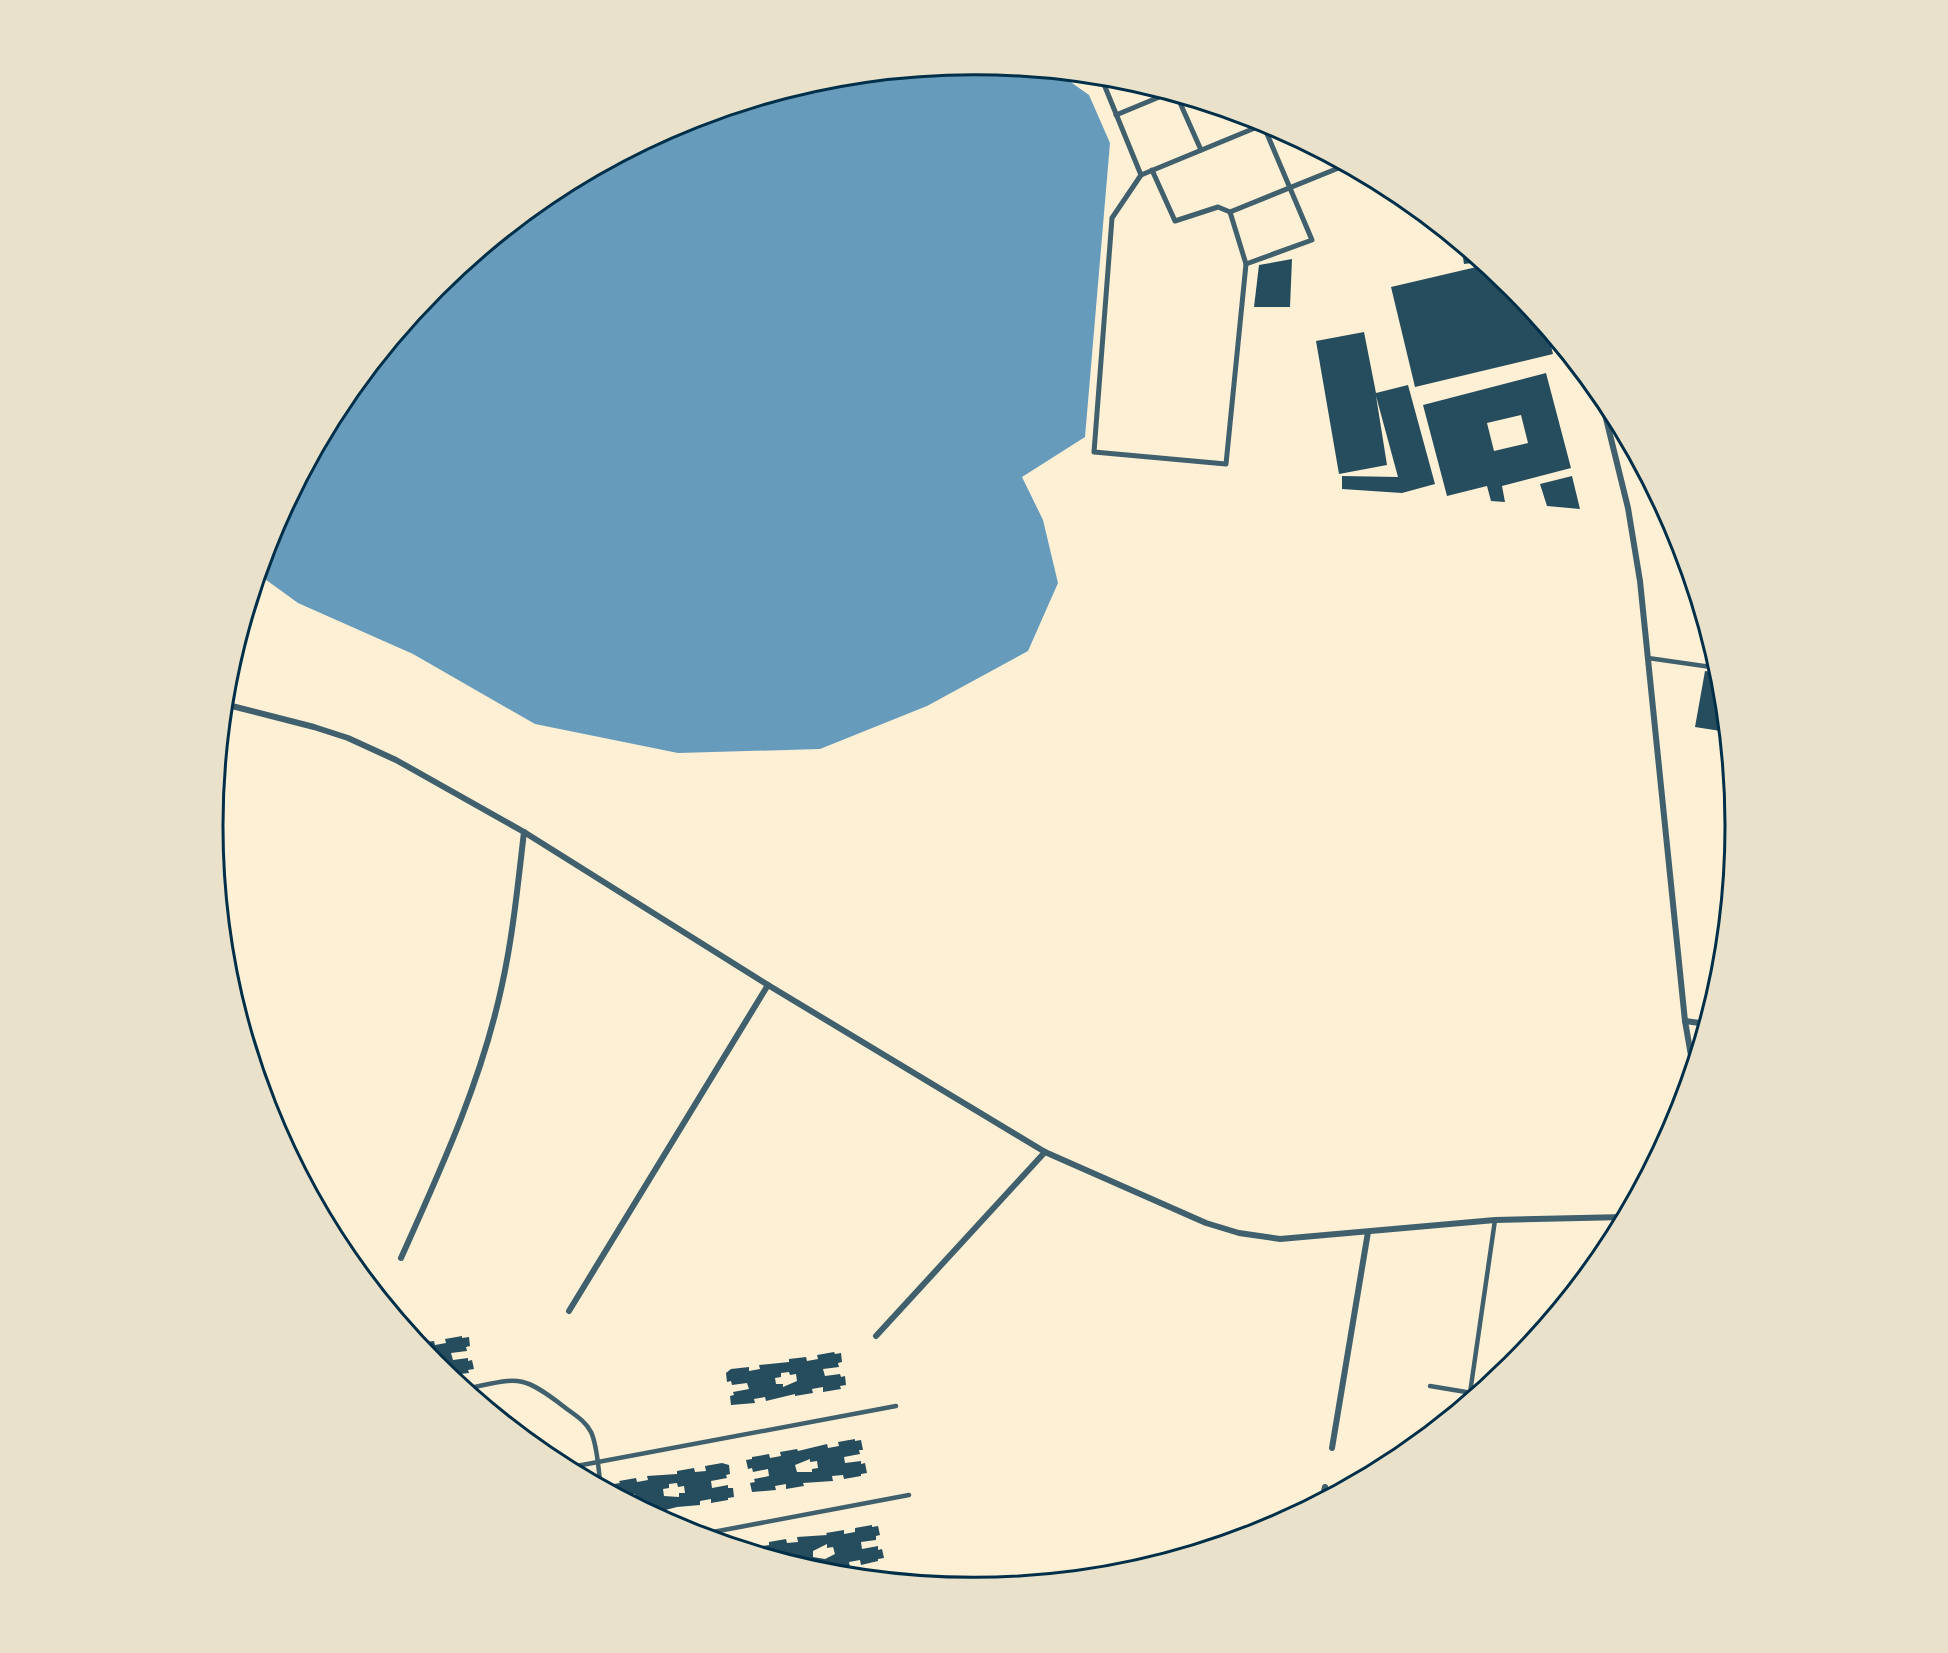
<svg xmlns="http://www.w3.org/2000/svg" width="1948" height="1653" viewBox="0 0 1948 1653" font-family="'Zilla Slab',serif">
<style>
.water{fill:#669bbc}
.building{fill:#264d5e;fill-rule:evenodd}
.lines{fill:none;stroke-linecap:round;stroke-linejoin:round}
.service{stroke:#3f606c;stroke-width:4.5}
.pedestrian{stroke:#3f606c;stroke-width:5}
.minor{stroke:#3f606c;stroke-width:6}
.rim{fill:none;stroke:#003049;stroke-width:3}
</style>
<rect width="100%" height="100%" fill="#fdf0d5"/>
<polygon class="water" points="974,65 1058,73 1089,95 1110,143 1085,437 1022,477 1043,520 1058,583 1028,651 927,706 820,749 678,753 535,724 413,654 298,603 258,574 270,535 341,403 435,287 551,193 683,122 826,79"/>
<g class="building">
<polygon points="1461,245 1466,249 1481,262 1464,264"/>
<polygon points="1292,259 1290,307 1254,307 1259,265"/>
<polygon points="1485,265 1513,288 1547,329 1553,354 1415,387 1391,287"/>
<polygon points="1364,332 1376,393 1408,385 1435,484 1402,493 1342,489 1342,476 1398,477 1376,396 1387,465 1339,474 1316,341"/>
<path d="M1546 373 1571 468 1502 486 1505 502 1491 501 1487 486 1447 496 1423 405ZM1521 415 1528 443 1494 451 1487 423Z"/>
<polygon points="1572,476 1580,509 1547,506 1540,484"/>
<polygon points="1705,671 1720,673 1727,732 1695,727"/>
<polygon points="462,1336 462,1338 469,1337 470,1346 466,1347 467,1351 451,1353 453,1360 468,1358 468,1361 472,1360 474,1369 468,1370 469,1373 451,1375 451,1371 444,1372 417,1343 434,1341 435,1345 446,1343 445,1339"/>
<path d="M834 1352 835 1354 841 1353 842 1362 838 1363 839 1367 823 1369 825 1376 840 1374 841 1377 845 1376 846 1385 840 1386 841 1389 823 1392V1387L812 1389 813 1393 795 1396V1394L766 1401 765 1397 754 1399 755 1403 731 1405 730 1396 734 1395 733 1392 749 1389 747 1383 732 1385 731 1381 727 1382 726 1373 731 1369 749 1367V1371L760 1369 759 1365 789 1362V1359L806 1357 807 1361 818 1359 817 1355ZM789 1372 790 1375 796 1374 797 1381 783 1387V1384H776L775 1378 781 1377V1373Z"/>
<path d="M855 1439V1441L861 1440 863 1450H859L860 1454 844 1457 845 1463 861 1461V1464L865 1463 867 1473 861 1474V1476L844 1479 843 1475 832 1476 833 1481 803 1483 804 1486 786 1489V1484L775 1486 776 1490 752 1492 750 1483 755 1482 754 1479 769 1476 768 1469 753 1472 752 1468 748 1469 746 1460 752 1459V1457L769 1454 770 1458 781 1456 780 1452 797 1449 798 1451 827 1444 828 1448 839 1446 838 1442ZM810 1459V1462L817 1461 818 1468 812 1469V1472H797L795 1465Z"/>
<path d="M722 1463 729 1465 730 1474 726 1475 727 1478 711 1481 712 1488 728 1485V1488H733L734 1497 728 1498V1500L711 1503V1499L700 1501V1505L677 1507 654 1513 653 1509 645 1510 629 1502 637 1501 635 1494 620 1497 619 1493H615L614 1484 620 1483 619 1481 636 1478 637 1482 648 1480 647 1476 677 1474V1471L694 1468 695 1472 706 1471 705 1466ZM677 1483 678 1487 684 1486 685 1493H679V1497L664 1496 663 1489 669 1488V1484Z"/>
<path d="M872 1525V1527L878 1526 880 1535 876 1536V1540L861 1542 862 1549 878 1546V1550L882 1549 884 1558 878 1559V1561L861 1565 860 1560 849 1562 850 1567 820 1569 818 1572 786 1562 785 1555 772 1558 765 1555 763 1546 769 1545V1542L786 1539 787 1543 798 1542 797 1537 827 1535 826 1533 844 1530V1534L855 1532V1528ZM827 1544V1548L833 1547 835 1554 825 1559 813 1557V1551Z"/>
</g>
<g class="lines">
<g class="service">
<polyline points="1648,658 1718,668"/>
<polyline points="1430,1386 1478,1394"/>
<path d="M464 1389C517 1379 519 1372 563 1406 573 1414 585 1420 591 1432 598 1447 598 1470 601 1487"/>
<polyline points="1470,1393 1495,1220"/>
<polyline points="566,1468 896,1406"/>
<polyline points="697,1535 909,1495"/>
</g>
<g class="pedestrian">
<polyline points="1101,77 1141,175 1112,218 1094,452 1226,464 1246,264 1230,212 1346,165"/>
<polyline points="1177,96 1201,150"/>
<polyline points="1116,115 1169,93"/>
<polyline points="1152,170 1175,221 1218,207 1230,212"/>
<polyline points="1141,175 1267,123"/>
<polyline points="1246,264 1312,240 1262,122"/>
</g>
<g class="minor">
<polyline points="1600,394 1628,508 1640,581 1685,1021 1693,1067"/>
<polyline points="224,704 314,727 348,738 396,760 524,832 768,985 1045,1152 1206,1223 1239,1233 1280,1239 1495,1220 1625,1217"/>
<polyline points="1685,1021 1707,1024"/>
<path d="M401 1258C441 1169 482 1080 502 985 513 935 518 883 524 832"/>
<polyline points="569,1311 768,985"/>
<polyline points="876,1336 1045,1152"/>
<polyline points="1332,1448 1368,1232"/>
<polyline points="1322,1500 1325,1487"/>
</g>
</g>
<path d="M0 0H1948V1653H0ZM223 826a751 751 0 1 1 1502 0a751 751 0 1 1-1502 0Z" fill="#e9e1ca" fill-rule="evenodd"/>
<path class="rim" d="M223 826a751 751 0 1 1 1502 0a751 751 0 1 1-1502 0Z"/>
</svg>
